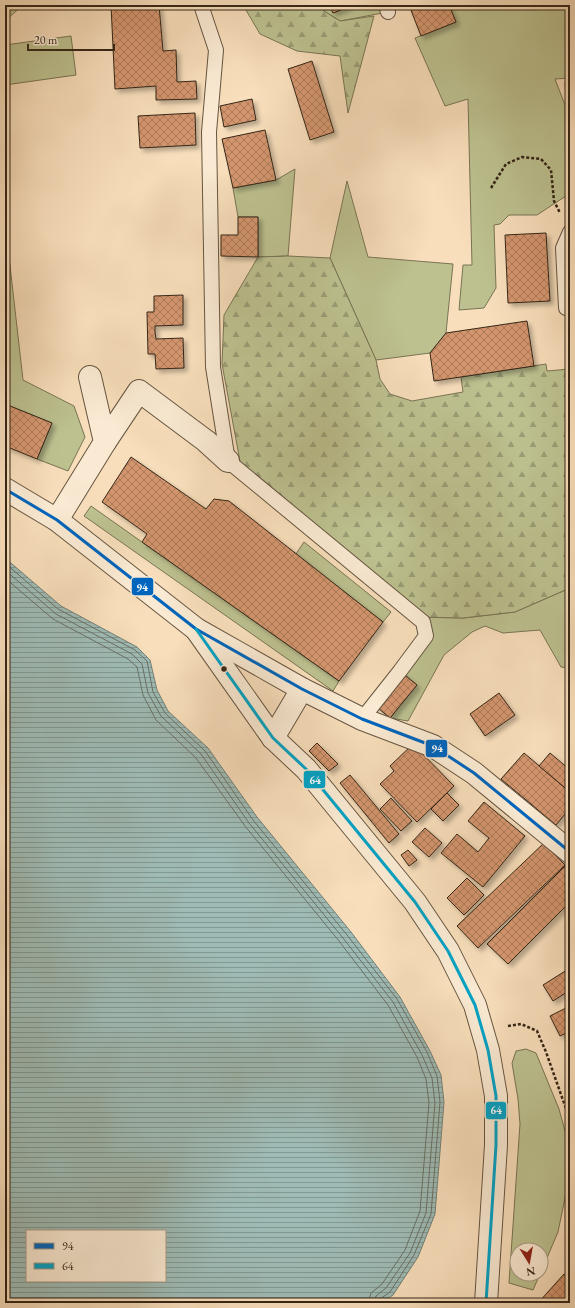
<svg xmlns="http://www.w3.org/2000/svg" width="575" height="1308" viewBox="0 0 575 1308" font-family="'EB Garamond',serif">
<style>
.green{fill:#bdc190;stroke:#797454}
.forest{fill:url(#forest-firs);stroke:#797454}
.water{fill:url(#water-rules);stroke:#748076;fill-rule:evenodd}
.lines{fill:none;stroke-linecap:round;stroke-linejoin:round}
.shore{stroke:#6a7166;stroke-width:1}
.building{fill:url(#building-cross-hatch);stroke:#352718;filter:url(#shadow)}
.service-casing{stroke:#665541;stroke-width:16}
.minor-casing{stroke:#665541;stroke-width:24}
.path{stroke:#352718;stroke-width:2.5;stroke-dasharray:3 2;stroke-linecap:butt}
.service{stroke:#faead3;stroke-width:14}
.minor{stroke:#faead3;stroke-width:22}
.bus-1-casing{stroke:#faead3;stroke-width:6}
.bus-2-casing{stroke:#faead3;stroke-width:6}
.bus-1{stroke:#0065bd;stroke-width:3}
.bus-2{stroke:#03a2c5;stroke-width:3}
.bus-dot{fill:#352718;stroke:#faead3;stroke-width:1.5}
.line-badge{stroke:#faead3;stroke-width:1.5}
.badge-label{font-size:11px;text-anchor:middle;font-weight:bold;fill:#fff}
</style>
<defs>
<pattern id="forest-firs" width="22" height="20" patternUnits="userSpaceOnUse"><rect width="22" height="20" fill="#bdc190"/><path d="M5 1l3.5 6h-7zM16 11l3.5 6h-7z" fill="#9a9d75"/></pattern>
<pattern id="water-rules" width="6" height="5" patternUnits="userSpaceOnUse"><rect width="6" height="5" fill="#9ebbb5"/><path d="M0 2.5h6" fill="none" stroke="#829892"/></pattern>
<pattern id="building-cross-hatch" width="8" height="8" patternUnits="userSpaceOnUse"><rect width="8" height="8" fill="#d3956e"/><path d="M0 0l8 8M0 8l8-8" fill="none" stroke="#ac7a59"/></pattern>
<filter id="shadow"><feDropShadow dx="3.5" dy="3.5" stdDeviation="2" flood-color="#0004"/></filter>
</defs>
<rect width="100%" height="100%" fill="#f8debb"/>
<filter id="stains"><feTurbulence type="fractalNoise" baseFrequency=".005" numOctaves="4"/><feColorMatrix values="0 0 0 0 .2 0 0 0 0 .09 0 0 0 0 .02 0 0 0 .5 -.17"/></filter>
<radialGradient id="worn" r=".72"><stop offset=".6" stop-color="#630" stop-opacity="0"/><stop offset="1" stop-color="#630" stop-opacity=".3"/></radialGradient>
<g class="green">
<polygon points="5,5 23,5 5,21"/>
<polygon points="321,5 329,5 334,13 350,6 350,5 386,5 388,12 340,21 324,11"/>
<polygon points="449,5 570,5 570,78 555,79 565,105 566,196 537,215 509,215 500,224 494,225 496,288 484,308 459,310 463,265 472,265 468,99 445,106 415,38 456,22"/>
<polygon points="71,36 76,75 5,85 5,45"/>
<polygon points="295,169 288,256 258,257 258,217 238,217 233,188 276,180"/>
<polygon points="347,181 368,257 453,264 446,333 430,353 376,360 330,258"/>
<polygon points="5,240 8,248 23,380 74,406 85,437 68,471 37,459 52,423 5,404"/>
<polygon points="91,506 339,681 333,691 84,516"/>
<polygon points="304,542 391,612 383,622 296,554"/>
<polygon points="570,588 570,668 561,667 540,630 503,633 485,626 472,632 444,655 408,721 390,718 417,685 400,671 426,636 417,617 463,618 515,612"/>
<polygon points="526,1049 536,1053 559,1109 568,1142 566,1193 558,1232 541,1272 541,1250 517,1250 517,1274 540,1274 533,1290 509,1283 520,1124 518,1099 512,1063 516,1051"/>
</g>
<g class="forest">
<polygon points="243,5 321,5 324,11 340,21 374,16 348,113 340,56 297,51 260,34"/>
<polygon points="288,256 330,258 376,360 380,379 390,394 412,401 463,392 461,377 546,364 547,371 570,369 570,588 515,612 463,618 417,617 242,472 222,364 224,315 258,257"/>
</g>
<path class="water" d="M5 558 61 606 137 647 150 660 157 690 168 711 208 748 257 817 351 932 400 997 430 1051 441 1075 444 1102 435 1214 418 1257 393 1295 381 1303H5ZM27 1231H165V1281H27Z"/>
<g class="lines">
<g class="shore">
<polyline points="5,563 58,609 135,650 147,661 153,692 165,713 205,751 253,820 347,935 397,999 427,1052 437,1076 440,1102 431,1214 414,1255 390,1292 380,1299 379,1303"/>
<polyline points="5,570 56,614 132,654 142,664 148,693 161,716 201,754 249,823 343,938 393,1002 422,1055 432,1078 435,1103 426,1213 410,1253 386,1288 376,1296 374,1303"/>
<polyline points="5,578 53,619 128,659 137,667 143,695 156,720 196,758 245,826 339,941 388,1005 417,1057 426,1079 429,1103 420,1211 405,1250 382,1284 371,1293 368,1303"/>
</g>
</g>
<g class="building">
<polygon points="111,5 159,5 163,51 176,50 177,82 196,81 197,99 156,100 156,86 115,89"/>
<polygon points="329,5 350,5 350,6 333,13"/>
<polygon points="409,5 449,5 456,22 421,36"/>
<polygon points="312,61 334,132 310,140 288,69"/>
<polygon points="565,83 570,83 570,95 566,95"/>
<polygon points="252,99 256,120 224,127 220,106"/>
<polygon points="195,113 196,145 140,148 138,116"/>
<polygon points="265,130 276,180 233,188 222,139"/>
<polygon points="238,217 258,217 258,257 221,256 221,235 238,235"/>
<polygon points="546,233 550,301 508,303 505,235"/>
<polygon points="183,295 183,325 155,326 155,332 156,339 183,338 184,368 156,369 155,354 148,354 147,312 154,312 154,296"/>
<polygon points="527,321 534,366 434,381 430,353 446,333"/>
<polygon points="5,404 52,423 37,459 5,446"/>
<polygon points="131,457 206,509 214,499 229,501 383,622 339,681 142,542 147,534 102,502"/>
<polygon points="400,671 417,685 390,718 373,704"/>
<polygon points="499,693 515,715 485,736 470,714"/>
<polygon points="317,743 338,764 329,771 309,751"/>
<polygon points="413,744 454,786 417,822 380,784 394,771 390,766"/>
<polygon points="524,753 570,792 570,808 556,825 501,779"/>
<polygon points="550,753 570,770 570,792 539,766"/>
<polygon points="350,775 399,834 389,843 340,783"/>
<polygon points="447,793 459,805 443,821 431,809"/>
<polygon points="391,798 412,821 401,831 380,809"/>
<polygon points="484,802 525,836 483,887 441,853 457,834 478,852 489,838 468,821"/>
<polygon points="425,828 442,843 429,857 412,842"/>
<polygon points="544,843 565,865 478,948 457,926"/>
<polygon points="408,850 417,860 409,866 401,855"/>
<polygon points="565,866 570,870 570,902 508,964 487,944"/>
<polygon points="467,878 484,895 464,915 447,898"/>
<polygon points="570,968 570,990 553,1001 543,985"/>
<polygon points="570,1006 570,1031 560,1036 550,1016"/>
<polygon points="564,1274 570,1279 570,1303 538,1303"/>
</g>
<g class="lines">
<g class="service-casing">
<g id="service">
<polyline points="201,5 216,50 209,132 213,367 228,461 423,622 426,636 400,671 362,719"/>
<polyline points="386,5 388,12"/>
<polyline points="566,308 563,248 570,232"/>
</g>
</g>
<g class="minor-casing">
<g id="minor">
<polyline points="105,442 139,391 206,441 228,461"/>
<polyline points="5,489 57,520 196,629 302,689 362,719 433,746 474,773 570,852"/>
<polyline points="57,520 105,442 90,377"/>
<polyline points="196,629 273,738 306,769 415,902 448,951 475,1005 488,1050 496,1096 496,1145 486,1303"/>
<polyline points="273,738 302,689"/>
</g>
</g>
<g class="path">
<polyline points="491,188 506,164 522,157 541,159 551,170 554,201 560,213"/>
<polyline points="508,1026 521,1024 537,1031 546,1052 570,1120"/>
</g>
<use href="#service" class="service"/>
<use href="#minor" class="minor"/>
<g class="bus-1-casing">
<polyline id="bus-1" points="5,489 57,520 196,629 302,689 362,719 433,746 474,773 570,852"/>
</g>
<g class="bus-2-casing">
<polyline id="bus-2" points="196,629 273,738 306,769 415,902 448,951 475,1005 488,1050 496,1096 496,1145 486,1303"/>
</g>
<use href="#bus-1" class="bus-1"/>
<use href="#bus-2" class="bus-2"/>
</g>
<circle class="bus-dot" cx="224" cy="669" r="3.5"/>
<g class="line-badge">
<rect x="131" y="577" width="23" height="19" rx="4" fill="#0065bd"/>
<rect x="425" y="739" width="23" height="19" rx="4" fill="#0065bd"/>
<rect x="303" y="770" width="23" height="19" rx="4" fill="#03a2c5"/>
<rect x="485" y="1101" width="22" height="19" rx="4" fill="#03a2c5"/>
</g>
<g class="badge-label">
<text x="142" y="591">94</text>
<text x="437" y="752">94</text>
<text x="315" y="784">64</text>
<text x="496" y="1114">64</text>
</g>
<rect width="575" height="1308" fill="none" stroke="#f8debb" stroke-width="20"/>
<rect x="6" y="6" width="563" height="1296" fill="none" stroke="#352718" stroke-width="2"/>
<rect x="10" y="10" width="555" height="1288" fill="none" stroke="#352718"/>
<rect x="26" y="1230" width="140" height="52" fill="#faead3" stroke="#ab9c88"/>
<rect x="34" y="1243" width="20" height="6" fill="#0065bd" stroke="#ab9c88"/>
<text x="62" y="1250" font-size="12" fill="#352718">94</text>
<rect x="34" y="1263" width="20" height="6" fill="#03a2c5" stroke="#ab9c88"/>
<text x="62" y="1270" font-size="12" fill="#352718">64</text>
<g transform="translate(529 1262) rotate(169)"><circle r="19" fill="#faead3" stroke="#ab9c88"/>
<path d="M0-3L7 15L0 10L-7 15Z" fill="#8f2418"/>
<text y="-6" font-size="11" font-weight="bold" text-anchor="middle" fill="#352718">N</text>
</g>
<path d="M28 44v6h86v-6" fill="none" stroke="#352718" stroke-width="2"/>
<text x="34" y="44" font-size="12" fill="#352718" stroke="#faead3" stroke-width="3" paint-order="stroke">20 m</text>
<rect width="100%" height="100%" filter="url(#stains)"/>
<rect width="100%" height="100%" fill="url(#worn)"/>
</svg>
